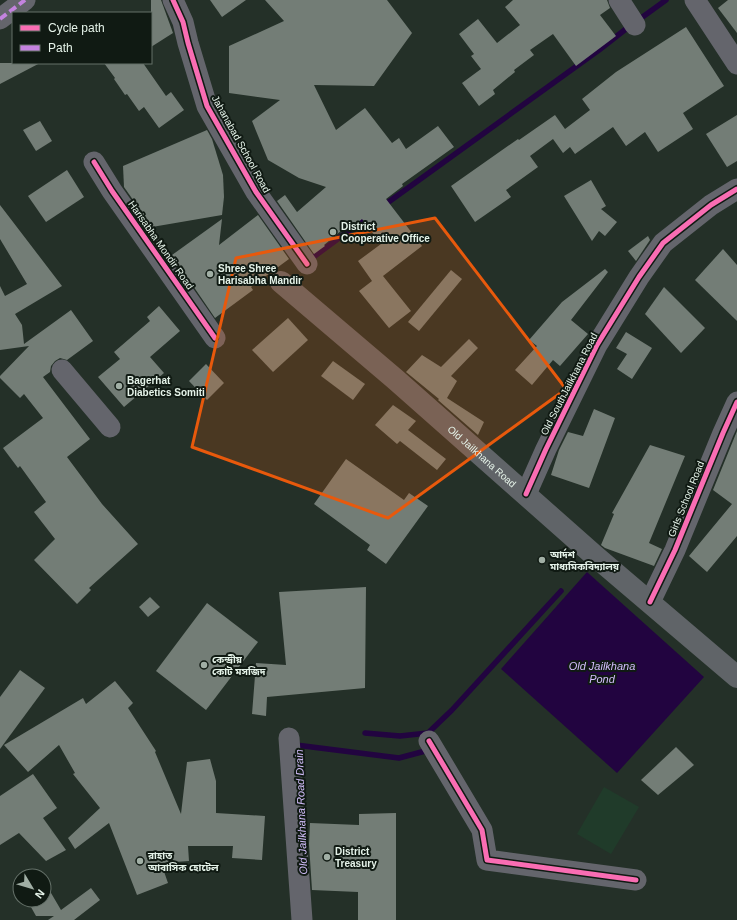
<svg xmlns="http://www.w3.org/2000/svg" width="737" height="920" viewBox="0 0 737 920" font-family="Helvetica,'Noto Sans Bengali',sans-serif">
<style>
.built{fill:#203b2a}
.water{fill:#220440}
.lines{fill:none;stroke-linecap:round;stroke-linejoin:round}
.stream{stroke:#220440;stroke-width:5.5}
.building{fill:#737d76}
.minor{stroke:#64656c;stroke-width:21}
.major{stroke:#606468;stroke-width:22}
.quiet{stroke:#c483df;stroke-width:4;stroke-dasharray:8 4;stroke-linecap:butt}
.cycleway-casing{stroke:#101a13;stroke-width:8}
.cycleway{stroke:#f96db3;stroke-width:5}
.marked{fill:#e8590c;fill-opacity:0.2;stroke:#e8590c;stroke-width:3;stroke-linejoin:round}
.poi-dot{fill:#a1afa5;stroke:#101a13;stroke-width:1.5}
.labels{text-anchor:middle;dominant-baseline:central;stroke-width:4;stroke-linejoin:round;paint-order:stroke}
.street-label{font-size:10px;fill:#e5f3e9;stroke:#101a13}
.poi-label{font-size:10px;font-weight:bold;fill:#e5f3e9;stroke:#101a13;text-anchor:start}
.water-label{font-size:11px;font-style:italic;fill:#d3befb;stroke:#101a13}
</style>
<rect width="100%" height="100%" fill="#243028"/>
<polygon class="built" points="604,787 639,807 611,854 577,834"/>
<polygon class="water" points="587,572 704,677 617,773 501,669"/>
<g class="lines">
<g class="stream">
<polyline points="637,21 666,0"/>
<polyline points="383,206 599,50 631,25"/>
<polyline points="308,261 369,216"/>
<polyline points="365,733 400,736 428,733 452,710 561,591"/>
<polyline points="296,748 296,745 399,758 429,750"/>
</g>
</g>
<g class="building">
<polygon points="151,0 161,0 173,33 151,47"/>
<polygon points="210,0 246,0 222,17"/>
<polygon points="265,0 387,0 412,33 374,86 314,85 336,130 365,108 392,143 399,138 406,149 438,126 454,147 402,184 403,186 386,199 422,246 383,276 411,311 389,328 359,291 372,281 358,261 381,244 362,219 351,228 348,225 324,245 325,246 314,254 277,201 285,195 297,212 326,187 299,178 268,160 252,121 280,100 229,93 229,46 284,21"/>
<polygon points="513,0 607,0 610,8 600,15 616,36 576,66 553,34 530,50 534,55 514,70 515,72 493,90 495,94 479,106 462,83 481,69 471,56 474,54 459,34 478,19 497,43 520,25 505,7"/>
<polygon points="728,0 737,0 737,33 718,8"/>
<polygon points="686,27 724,86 683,113 693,129 658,152 645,132 626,146 613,127 575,154 570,147 563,153 553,139 530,156 538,167 506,190 511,197 475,222 451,186 518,139 519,140 555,115 565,129 590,110 582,99 616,72"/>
<polygon points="0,63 40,63 0,84"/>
<polygon points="104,63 143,63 166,96 171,92 184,110 159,128 144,107 139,111 127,94 125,95 114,79 115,78"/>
<polygon points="737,115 737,161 727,167 706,134"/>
<polygon points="40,121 52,141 36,151 23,130"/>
<polygon points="207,130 212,139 223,175 224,197 222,215 152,227 124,187 123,166"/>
<polygon points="67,170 84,197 46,222 28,196"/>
<polygon points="591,180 606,206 601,209 617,222 605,236 599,231 592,241 564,196"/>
<polygon points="0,205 62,286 15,314 22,325 24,344 71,310 93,341 67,360 60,358 55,361 51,366 50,372 43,377 90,439 67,457 102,504 138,544 89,588 91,590 77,604 34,560 55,539 34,512 46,502 20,466 18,468 3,448 43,418 24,394 20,398 0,378 0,376 29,346 0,350 0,286 5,296 27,284 0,239"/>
<polygon points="258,215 289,259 251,287 253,290 215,318 172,255 222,219 219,245"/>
<polygon points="648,236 650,240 636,261 628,251"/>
<polygon points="723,249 737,265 737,321 695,280"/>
<polygon points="605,269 608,272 571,320 588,334 560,366 553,360 532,385 515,370 537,346 529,340 562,302"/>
<polygon points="451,270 462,279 419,331 408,322"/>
<polygon points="664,287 705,328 681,353 645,314"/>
<polygon points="159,306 180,331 150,357 164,373 124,407 98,377 120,359 114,352 150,321 147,317"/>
<polygon points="288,318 308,340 273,372 252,350"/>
<polygon points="626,332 652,348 632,379 617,369 627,354 616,348"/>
<polygon points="469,339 478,348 451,376 457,381 447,398 484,422 478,435 438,400 439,399 406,372 422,355 441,367"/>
<polygon points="333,361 365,384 353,400 321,376"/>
<polygon points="206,364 224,383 207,400 189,381"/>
<polygon points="393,405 416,421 408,430 446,459 437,470 400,441 397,444 375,425"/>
<polygon points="594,409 615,418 589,488 551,475 559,450 568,432 583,436"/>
<polygon points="737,431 737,536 707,572 689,556 732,504 713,490"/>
<polygon points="650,445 685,456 649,543 662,549 654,566 605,548 601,545 614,514 612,513"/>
<polygon points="346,459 404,500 409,493 428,506 386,564 367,550 370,545 314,504"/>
<polygon points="366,587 365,688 267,697 266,716 252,714 256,663 286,665 279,592"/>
<polygon points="150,597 160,607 148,617 139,607"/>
<polygon points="207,603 258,642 206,710 156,671"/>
<polygon points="20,670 45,688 0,749 0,697"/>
<polygon points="115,681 133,703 128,708 156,751 155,752 181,814 187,762 210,759 216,781 216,813 265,816 262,860 232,858 233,846 188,846 189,861 161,863 168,883 137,895 109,823 75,849 68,838 100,808 73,774 75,773 59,745 28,772 4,745 83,698 86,704"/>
<polygon points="676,747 694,765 658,795 641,780"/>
<polygon points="33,774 57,808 43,818 66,850 46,861 19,833 0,845 0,796"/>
<polygon points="396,813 396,920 358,920 358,892 312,890 309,844 310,823 359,825 359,814"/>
<polygon points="44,881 61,910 91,888 100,900 74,920 48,920 54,916 36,916 27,900 44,900"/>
</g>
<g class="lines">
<g class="minor">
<polyline points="173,0 183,22 188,43 207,106 256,192 307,264"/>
<polyline points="619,0 635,25"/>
<polyline points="695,0 737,64"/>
<polyline points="0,19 25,0"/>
<polyline points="94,162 112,191 215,338"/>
<polyline points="62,370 110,427"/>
<polyline points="526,494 546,449 597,345 639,277 663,243 711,205 737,189"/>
<polyline points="650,602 675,550 723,433 737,402"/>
<polyline points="289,738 302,920"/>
<polyline points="429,741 482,830 487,860 636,880"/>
</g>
<path class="major" id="s1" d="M281 282 395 379 595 556 737 677"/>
<polyline class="quiet" points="0,19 25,0"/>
<g class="cycleway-casing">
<g id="cycleway">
<polyline points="173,0 183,22 188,43 207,106 256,192 307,264"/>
<polyline points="94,162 112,191 215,338"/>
<polyline points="526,494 546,449 597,345 639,277 663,243 711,205 737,189"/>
<polyline points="650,602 675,550 723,433 737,402"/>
<polyline points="429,741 482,830 487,860 636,880"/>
</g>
</g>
<use href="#cycleway" class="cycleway"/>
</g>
<path class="marked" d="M435 218 566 389 388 518 192 447 236 258Z"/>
<g class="poi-dot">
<circle cx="333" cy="232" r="4"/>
<circle cx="210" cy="274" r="4"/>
<circle cx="119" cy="386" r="4"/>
<circle cx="542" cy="560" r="4"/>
<circle cx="204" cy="665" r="4"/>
<circle cx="327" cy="857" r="4"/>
<circle cx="140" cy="861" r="4"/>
</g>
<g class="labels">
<g class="street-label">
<text transform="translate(241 144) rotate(61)">Jahanabad School Road</text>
<text transform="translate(161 245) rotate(55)">Harisabha Mondir Road</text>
<text transform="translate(569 384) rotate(-63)">Old SouthJailkhana Road</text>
<text stroke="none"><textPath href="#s1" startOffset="266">Old Jailkhana Road</textPath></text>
<text transform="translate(686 499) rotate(-68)">Girls School Road</text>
</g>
<g class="poi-label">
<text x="341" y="226">District<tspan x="341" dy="12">Cooperative Office</tspan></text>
<text x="218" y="268">Shree Shree<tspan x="218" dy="12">Harisabha Mandir</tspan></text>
<text x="127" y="380">Bagerhat<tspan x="127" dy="12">Diabetics Somiti</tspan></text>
<text x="550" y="554">আর্দশ<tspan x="550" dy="12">মাধ্যমিকবিদ্যালয়</tspan></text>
<text x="212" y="659">কেন্দ্রীয়<tspan x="212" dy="12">কোট মসজিদ</tspan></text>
<text x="335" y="851">District<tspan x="335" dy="12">Treasury</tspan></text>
<text x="148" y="855">রাহাত<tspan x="148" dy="12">আবাসিক হোটেল</tspan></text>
</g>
<g class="water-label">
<text x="602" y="666">Old Jailkhana<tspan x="602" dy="13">Pond</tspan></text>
<text transform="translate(301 812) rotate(-92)">Old Jailkhana Road Drain</text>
</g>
</g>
<rect x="12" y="12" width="140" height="52" fill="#101a13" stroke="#657169"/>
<rect x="20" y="25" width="20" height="6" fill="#f96db3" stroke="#657169"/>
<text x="48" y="32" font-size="12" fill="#e5f3e9">Cycle path</text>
<rect x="20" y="45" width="20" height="6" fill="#c483df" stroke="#657169"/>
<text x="48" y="52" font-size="12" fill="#e5f3e9">Path</text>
<g transform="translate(32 888) rotate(128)"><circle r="19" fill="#101a13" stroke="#657169"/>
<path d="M0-3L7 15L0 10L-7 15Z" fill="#a1afa5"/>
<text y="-6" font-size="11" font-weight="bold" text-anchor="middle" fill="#e5f3e9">N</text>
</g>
</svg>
